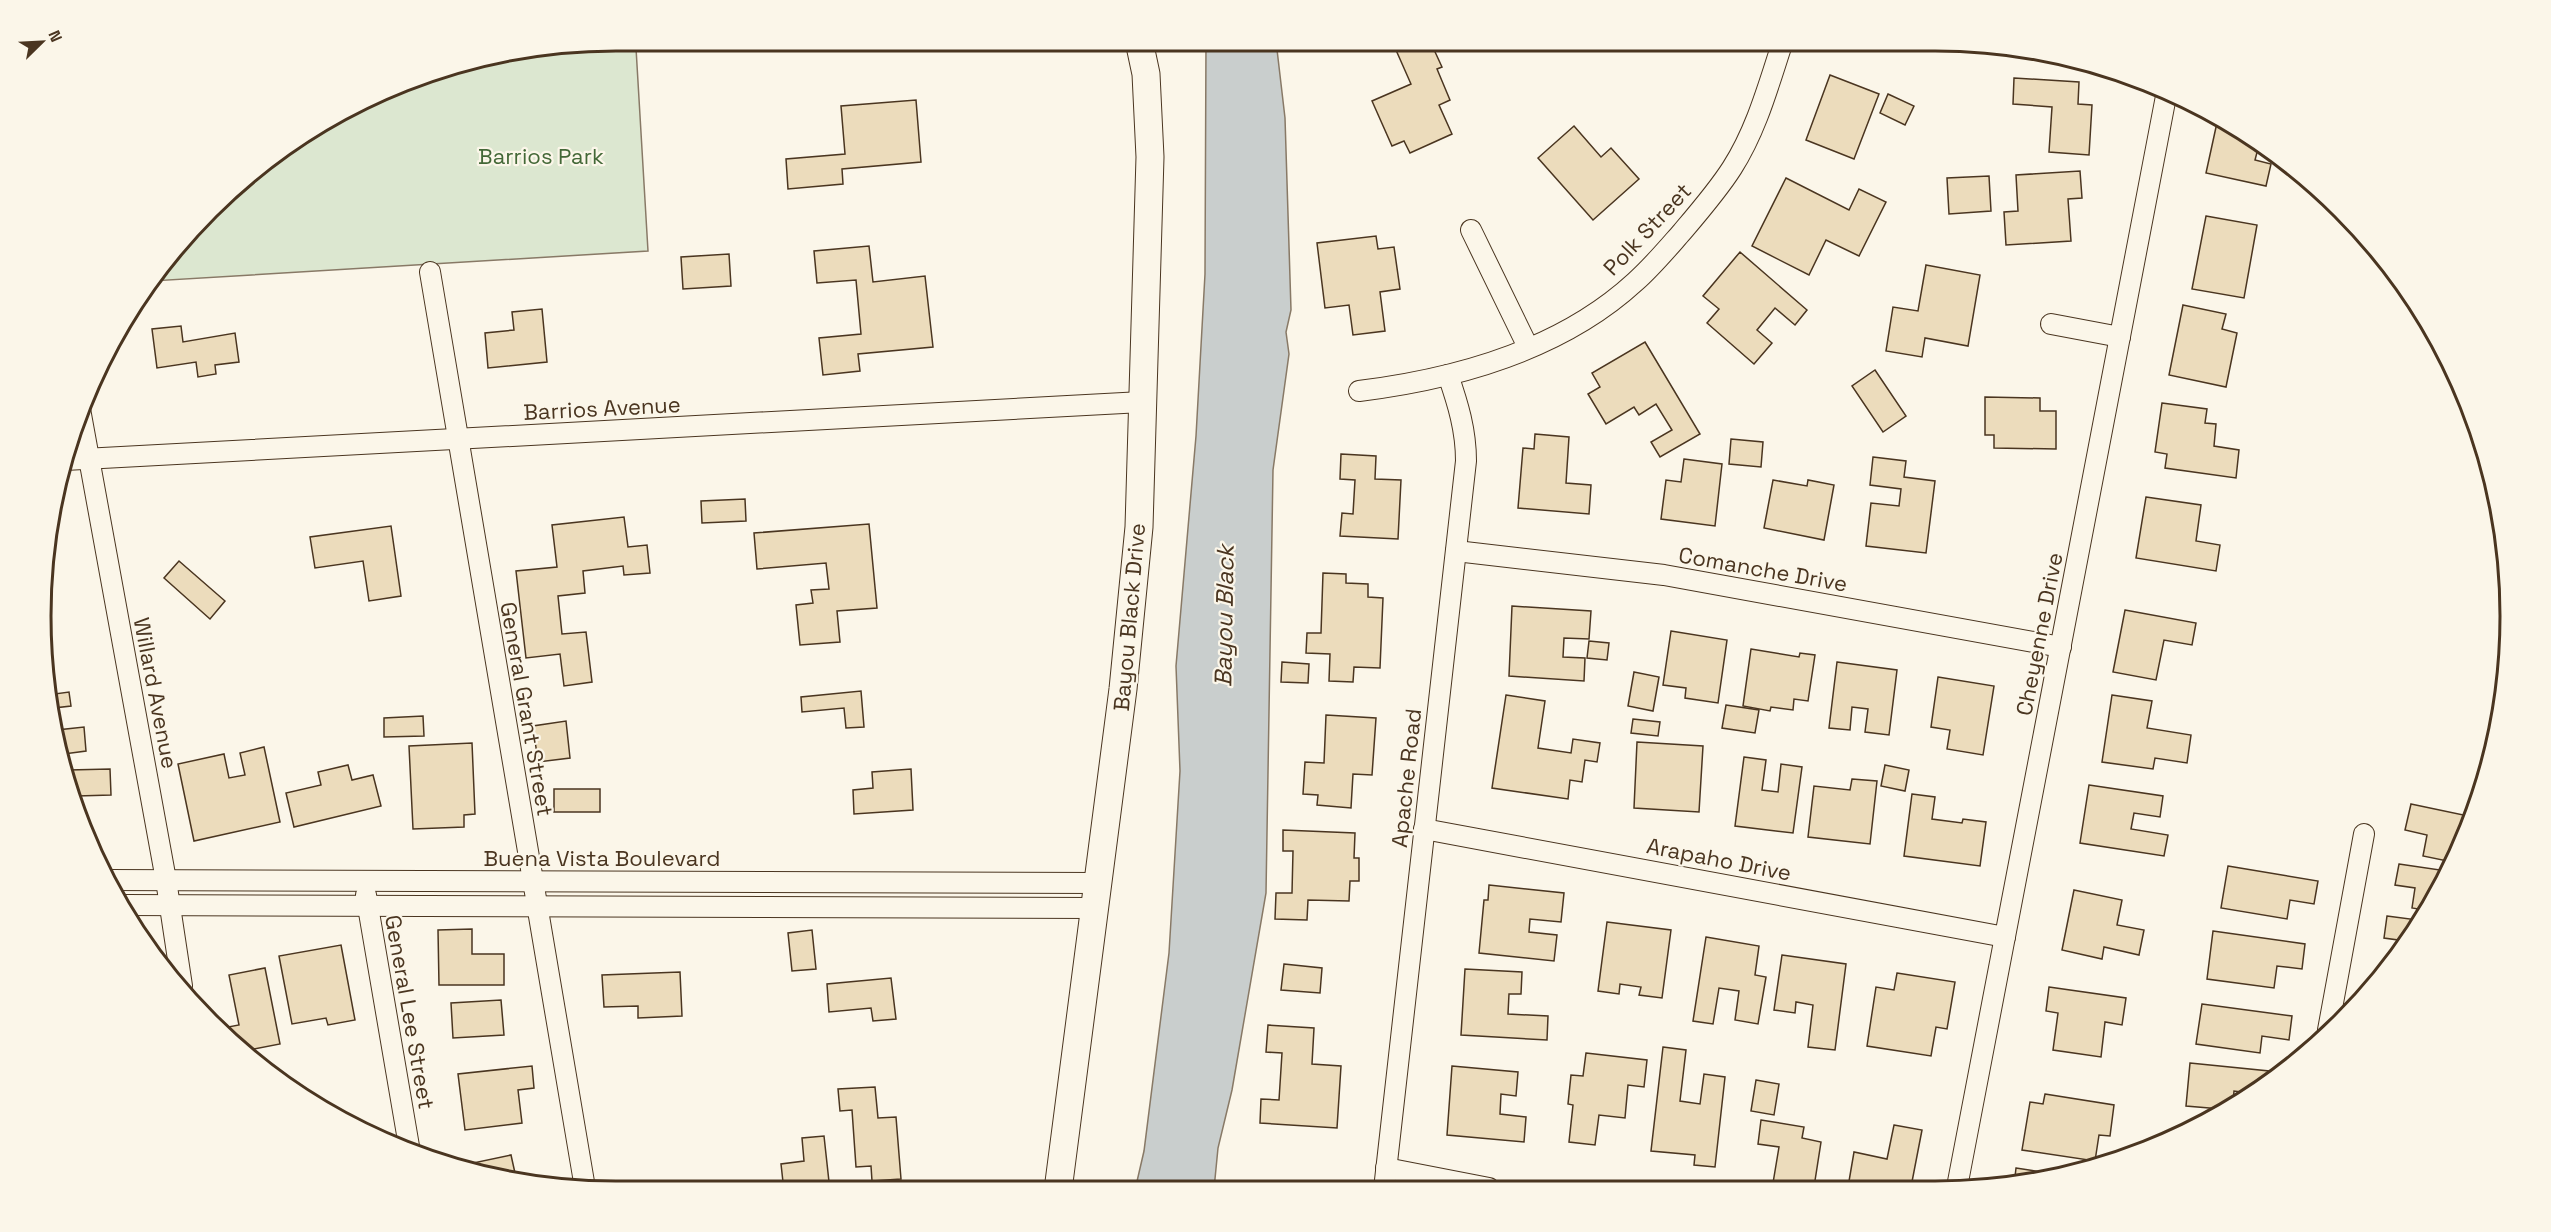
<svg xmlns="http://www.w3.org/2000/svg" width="2551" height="1232" viewBox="0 0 2551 1232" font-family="'Space Grotesk',sans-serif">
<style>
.green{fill:#dce7d0;stroke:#887966;stroke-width:1.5}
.water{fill:#c9cecd;stroke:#887966;stroke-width:1.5}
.building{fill:#ecdcbc;stroke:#4a3520;stroke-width:1.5}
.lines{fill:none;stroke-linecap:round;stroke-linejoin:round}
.minor-casing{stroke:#4a3520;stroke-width:22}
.secondary-casing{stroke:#4a3520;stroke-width:29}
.minor{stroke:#fbf6e9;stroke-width:20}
.secondary{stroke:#fbf6e9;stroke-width:27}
.labels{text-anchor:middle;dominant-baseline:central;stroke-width:4.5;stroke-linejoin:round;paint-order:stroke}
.park-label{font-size:22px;fill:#436837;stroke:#fbf6e9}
.street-label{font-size:22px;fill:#4a3520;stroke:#fbf6e9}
.water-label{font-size:24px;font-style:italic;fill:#4a3520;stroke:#fbf6e9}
.rim{fill:none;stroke:#4a3520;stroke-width:3}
</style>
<rect width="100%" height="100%" fill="#fbf6e9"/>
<polygon class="green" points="636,48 648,251 152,281 265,160 431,71 541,53"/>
<polygon class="water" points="1206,41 1276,41 1285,118 1291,310 1286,332 1289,354 1273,470 1266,893 1232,1090 1218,1148 1214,1189 1135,1190 1144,1151 1169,953 1180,771 1176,666 1196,436 1205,274"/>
<g class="building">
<polygon points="1392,41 1430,41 1442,67 1437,69 1450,100 1439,105 1452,134 1410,153 1404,141 1392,146 1372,101 1411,84"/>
<polygon points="1683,41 1708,41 1707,51 1682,48"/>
<polygon points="1830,75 1879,94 1854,159 1806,140"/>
<polygon points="2014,78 2079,82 2078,104 2092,105 2089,155 2049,152 2052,107 2013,104"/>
<polygon points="1888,94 1914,106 1905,125 1880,113"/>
<polygon points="916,100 921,162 842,169 843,184 788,189 786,159 845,154 841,106"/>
<polygon points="2218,118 2260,141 2255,160 2271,164 2266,186 2206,173"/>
<polygon points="1574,126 1601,157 1611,148 1639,179 1593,220 1538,158"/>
<polygon points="2080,171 2082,198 2068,199 2071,241 2006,245 2004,212 2018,211 2016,175"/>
<polygon points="1989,176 1991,211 1949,214 1947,178"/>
<polygon points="1786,178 1849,210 1859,189 1886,202 1859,256 1826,240 1809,275 1752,246"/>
<polygon points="2206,216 2257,225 2244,298 2192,289"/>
<polygon points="1376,236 1378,249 1394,247 1400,289 1380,292 1385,331 1353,335 1349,305 1325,308 1317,243"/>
<polygon points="869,246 873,282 925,276 933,347 858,354 860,371 823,375 819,338 861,334 856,280 817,283 814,251"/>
<polygon points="1740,252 1807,310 1795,325 1775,308 1757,330 1772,343 1754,364 1707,323 1719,309 1703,296"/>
<polygon points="729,254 731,286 683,289 681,257"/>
<polygon points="1926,265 1980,275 1968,346 1925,338 1922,357 1886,351 1893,307 1918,311"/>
<polygon points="2183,305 2226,314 2222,329 2237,333 2226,387 2169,375"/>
<polygon points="542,309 547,362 488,368 485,333 514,330 512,312"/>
<polygon points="181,326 183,342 235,333 239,362 215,365 216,374 198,377 196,362 157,368 152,329"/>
<polygon points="1645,342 1700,434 1660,457 1651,442 1672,430 1656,404 1639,415 1634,407 1606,424 1588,394 1600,387 1592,373"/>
<polygon points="1875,370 1906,416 1883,432 1852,386"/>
<polygon points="1985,397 2040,398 2040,411 2056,411 2056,449 1994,448 1994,435 1985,435"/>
<polygon points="2162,403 2207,409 2205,423 2216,424 2214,446 2239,450 2236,478 2165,468 2167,454 2155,452"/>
<polygon points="1535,434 1569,437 1566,483 1591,485 1589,514 1518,508 1523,448 1534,449"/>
<polygon points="1731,439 1763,442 1761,467 1729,464"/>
<polygon points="1341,454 1376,456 1375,479 1401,480 1398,539 1340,536 1342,513 1353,514 1355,480 1340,479"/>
<polygon points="1873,457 1906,461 1904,477 1935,481 1926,553 1866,546 1871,503 1899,506 1901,489 1870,485"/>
<polygon points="1684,459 1722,464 1715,526 1661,519 1666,480 1681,482"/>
<polygon points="1773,480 1807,486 1808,480 1834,485 1824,540 1764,528"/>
<polygon points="2146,497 2201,505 2196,541 2220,545 2216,571 2136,558"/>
<polygon points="745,499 746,521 702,523 701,501"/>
<polygon points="624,517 628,547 647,545 650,573 624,575 623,566 583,571 585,593 558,596 562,634 586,632 592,682 564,686 560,654 526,658 516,571 557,567 552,525"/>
<polygon points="869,524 877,608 837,611 840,642 800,645 796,605 813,603 811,590 829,589 826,563 757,569 754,533"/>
<polygon points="391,526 401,596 369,601 363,561 315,568 310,537"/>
<polygon points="179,561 225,601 210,619 164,578"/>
<polygon points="1323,573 1346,574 1346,583 1368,584 1368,597 1383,598 1380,668 1354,667 1353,682 1329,681 1330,654 1306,653 1307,633 1321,633"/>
<polygon points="1512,606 1591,611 1589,639 1564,638 1563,657 1585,658 1584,681 1509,676"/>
<polygon points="2125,610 2196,623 2192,645 2164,640 2156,680 2113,672"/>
<polygon points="1671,631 1727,640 1718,703 1685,698 1686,688 1663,685"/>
<polygon points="1589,641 1609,643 1607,660 1587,658"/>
<polygon points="1751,649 1799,657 1800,653 1815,655 1808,701 1794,699 1793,710 1771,707 1770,711 1743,706"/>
<polygon points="1282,662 1309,664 1308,683 1281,682"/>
<polygon points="1837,662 1897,670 1889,735 1865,732 1868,709 1852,707 1850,730 1829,728"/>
<polygon points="1634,672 1659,677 1653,711 1628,706"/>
<polygon points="53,676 55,694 69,692 71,706 54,708 56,727 45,691 46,677"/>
<polygon points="1938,677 1994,686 1983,755 1947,749 1950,730 1931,727"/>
<polygon points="861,691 864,727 846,728 844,708 802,712 801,697"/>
<polygon points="1506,695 1545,701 1538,748 1571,753 1573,739 1600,743 1597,762 1585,760 1582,782 1570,780 1568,799 1492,788"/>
<polygon points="2112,695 2152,701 2147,728 2191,735 2187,763 2155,758 2153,769 2102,762"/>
<polygon points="1726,705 1759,710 1755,733 1722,728"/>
<polygon points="1326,715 1376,718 1372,775 1353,774 1351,808 1317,805 1318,795 1303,794 1305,762 1324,763"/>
<polygon points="423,716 424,736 384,737 384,718"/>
<polygon points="1633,719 1660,722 1658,736 1631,733"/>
<polygon points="566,721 570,758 538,762 533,726"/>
<polygon points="84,727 86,751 64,754 57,730"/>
<polygon points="1637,742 1703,746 1699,812 1634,808"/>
<polygon points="472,743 475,814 464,815 464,827 413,829 409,746"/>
<polygon points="264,747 280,822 194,841 178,764 224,754 229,778 245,775 240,753"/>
<polygon points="1744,757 1766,760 1762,790 1778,792 1781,764 1802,767 1793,833 1735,826"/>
<polygon points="348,765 352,780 373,775 381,806 294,827 286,793 321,785 318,772"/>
<polygon points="1885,765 1909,770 1905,791 1881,786"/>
<polygon points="110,769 111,795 77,796 69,770"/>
<polygon points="911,769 913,810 854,814 853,790 873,788 872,772"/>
<polygon points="1852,779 1877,781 1870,844 1808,837 1814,786 1850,790"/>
<polygon points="2089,785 2163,796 2160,817 2134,813 2131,829 2168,835 2164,856 2080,843"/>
<rect x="554" y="789" width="46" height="23"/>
<polygon points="1912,794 1935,797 1932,819 1962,823 1963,819 1986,822 1980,866 1904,856"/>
<polygon points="2411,804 2473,817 2467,837 2452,862 2423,856 2427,835 2405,830"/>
<polygon points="1283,830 1355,833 1354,858 1359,858 1359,881 1350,881 1349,901 1308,900 1307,920 1275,919 1276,893 1292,893 1293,851 1283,851"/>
<polygon points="2399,864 2447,871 2424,910 2412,908 2415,888 2395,885"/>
<polygon points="2228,866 2318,881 2314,904 2290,900 2287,919 2221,908"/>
<polygon points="1489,885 1564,893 1561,922 1530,919 1529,932 1557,935 1554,961 1479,953 1484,900 1488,900"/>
<polygon points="2074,890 2122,900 2117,925 2144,930 2139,955 2104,947 2102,959 2062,950"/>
<polygon points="2387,916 2418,920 2405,943 2405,941 2384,938"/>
<polygon points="1607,922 1671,930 1662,998 1639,995 1641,987 1620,984 1619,994 1598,991"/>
<polygon points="472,929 472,954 504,954 504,985 439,985 438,930"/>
<polygon points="812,930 816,969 792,971 788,933"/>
<polygon points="2213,931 2305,944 2302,969 2277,966 2274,988 2207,979"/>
<polygon points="1706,937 1759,946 1755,975 1766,977 1758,1024 1735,1020 1739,991 1719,988 1713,1024 1693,1021"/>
<polygon points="341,945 355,1020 328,1025 326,1018 292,1024 279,956"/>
<polygon points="1782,955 1846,964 1835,1050 1808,1047 1813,1005 1796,1002 1795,1013 1774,1010"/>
<polygon points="1284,964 1322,968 1320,993 1281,990"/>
<polygon points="265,968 280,1044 243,1051 231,1041 228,1027 239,1025 229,975"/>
<polygon points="1465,969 1522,972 1521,994 1509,994 1508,1014 1548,1016 1547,1040 1461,1035"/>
<polygon points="680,972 682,1016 638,1018 638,1006 604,1007 602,975"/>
<polygon points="1897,973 1955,982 1947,1029 1936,1027 1931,1056 1867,1046 1876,987 1894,990"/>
<polygon points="891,978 896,1019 873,1021 871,1008 829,1012 827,984"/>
<polygon points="2049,987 2126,998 2122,1025 2105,1022 2101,1057 2053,1050 2058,1013 2046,1011"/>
<polygon points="501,1000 504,1035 453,1038 451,1003"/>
<polygon points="2202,1004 2292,1016 2289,1040 2262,1036 2260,1053 2196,1044"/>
<polygon points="1268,1025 1314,1028 1312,1064 1341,1066 1337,1128 1260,1123 1261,1099 1279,1100 1282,1053 1266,1052"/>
<polygon points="1663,1047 1686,1050 1680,1101 1700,1104 1704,1074 1725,1077 1715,1167 1694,1165 1695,1155 1651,1151"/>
<polygon points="1586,1053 1647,1060 1644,1087 1628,1085 1625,1118 1599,1115 1595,1145 1569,1142 1573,1105 1568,1104 1571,1075 1583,1076"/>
<polygon points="2190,1063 2279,1072 2278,1077 2250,1093 2234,1091 2233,1103 2221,1109 2186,1106"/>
<polygon points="532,1066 534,1088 518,1090 522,1123 465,1130 458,1074"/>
<polygon points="1452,1066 1518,1072 1516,1096 1501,1094 1500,1114 1526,1117 1524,1142 1447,1135"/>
<polygon points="1756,1080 1779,1084 1774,1115 1751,1111"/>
<polygon points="875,1087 878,1118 896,1117 901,1179 872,1181 871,1166 856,1167 852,1110 840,1111 838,1089"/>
<polygon points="2045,1094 2114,1105 2110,1136 2099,1135 2095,1161 2022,1150 2030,1102 2043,1104"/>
<polygon points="1761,1120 1804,1127 1802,1138 1821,1142 1814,1187 1773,1183 1779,1147 1758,1144"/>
<polygon points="1894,1125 1922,1130 1911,1187 1848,1187 1854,1152 1887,1159"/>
<polygon points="824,1136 830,1191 784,1191 781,1164 804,1161 802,1138"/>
<polygon points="511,1155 517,1182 474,1172 473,1163"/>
<polygon points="2016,1168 2056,1174 2014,1186"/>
</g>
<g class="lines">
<g class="minor-casing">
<g id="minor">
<polyline points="1471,230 1528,347"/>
<polyline points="430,272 585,1188"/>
<polyline points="2051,324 2120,337"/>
<path d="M1359 391C1456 379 1561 350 1635 282 1652 267 1667 249 1682 232 1699 212 1718 190 1732 168 1757 129 1769 83 1783 41"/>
<polyline points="80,409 166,880 182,986"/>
<polyline points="65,460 1142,402"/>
<polyline points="1456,551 1664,575 2061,647"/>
<polyline points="1424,829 2005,937"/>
<polyline points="107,880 1098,883"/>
<polyline points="366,895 410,1152"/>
<polyline points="125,905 1095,908"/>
<polyline points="2328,1030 2364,834"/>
<polyline points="1386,1168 1489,1188"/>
<polyline points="1957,1187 2167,91"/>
<path d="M1384 1189 1466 461C1466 430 1458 404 1448 375"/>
</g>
</g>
<g class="secondary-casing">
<polyline id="secondary" points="1058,1190 1123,689 1139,527 1150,157 1146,74 1139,41"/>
</g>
<use href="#minor" class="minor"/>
<use href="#secondary" class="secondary"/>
</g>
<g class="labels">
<g class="park-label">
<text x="541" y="156">Barrios Park</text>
</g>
<g class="street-label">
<text transform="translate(1647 229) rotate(-47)">Polk Street</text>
<text transform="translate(602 408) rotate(-3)">Barrios Avenue</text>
<text transform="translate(1763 569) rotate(10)">Comanche Drive</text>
<text transform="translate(1129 617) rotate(-85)">Bayou Black Drive</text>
<text transform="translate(2039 634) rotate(-79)">Cheyenne Drive</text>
<text transform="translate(156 693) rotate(79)">Willard Avenue</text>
<text transform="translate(527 709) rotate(80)">General Grant Street</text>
<text transform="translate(1406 778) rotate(-84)">Apache Road</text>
<text x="602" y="858">Buena Vista Boulevard</text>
<text transform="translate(1719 859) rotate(11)">Arapaho Drive</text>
<text transform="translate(410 1012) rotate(80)">General Lee Street</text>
</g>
<g class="water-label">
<text transform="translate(1224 616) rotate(-89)">Bayou Black</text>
</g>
</g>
<path d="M0 0H2551V1232H0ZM616 51H1935A565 565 0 0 1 2500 616V616A565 565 0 0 1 1935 1181H616A565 565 0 0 1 51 616V616A565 565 0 0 1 616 51Z" fill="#fbf6e9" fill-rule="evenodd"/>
<path class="rim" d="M616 51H1935A565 565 0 0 1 2500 616V616A565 565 0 0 1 1935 1181H616A565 565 0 0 1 51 616V616A565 565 0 0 1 616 51Z"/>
<g transform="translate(42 42) rotate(66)" stroke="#fbf6e9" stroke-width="4.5" paint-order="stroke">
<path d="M0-4.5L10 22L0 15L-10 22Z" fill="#4a3520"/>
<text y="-9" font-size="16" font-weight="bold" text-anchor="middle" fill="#4a3520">N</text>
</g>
</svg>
